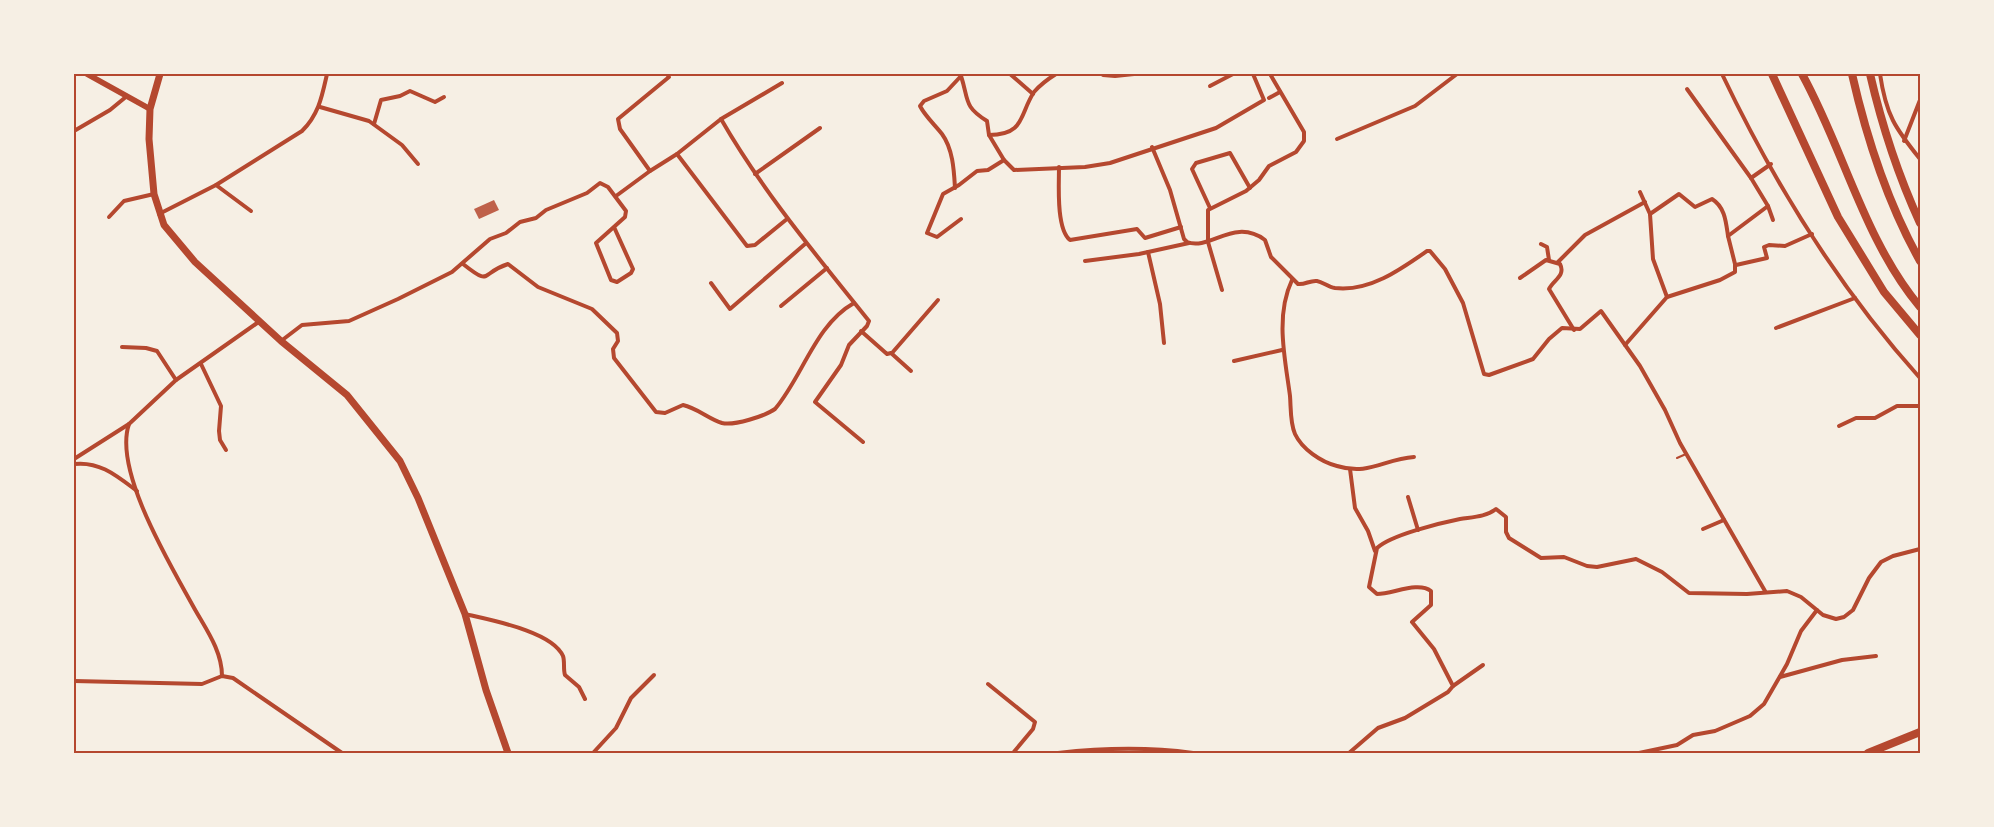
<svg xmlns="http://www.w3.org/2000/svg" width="1994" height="827" viewBox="0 0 1994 827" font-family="'PT Sans Narrow',sans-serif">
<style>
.building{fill:#bf614a}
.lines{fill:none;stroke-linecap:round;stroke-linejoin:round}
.service{stroke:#b5482f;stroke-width:2}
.minor{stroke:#b5482f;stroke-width:4}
.secondary{stroke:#b5482f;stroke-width:5.5}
.trunk{stroke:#b5482f;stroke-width:7}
.motorway{stroke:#b5482f;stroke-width:8}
.neatline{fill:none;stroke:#b5482f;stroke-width:2}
</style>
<rect width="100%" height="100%" fill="#f6efe4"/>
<polygon class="building" points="494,200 499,210 479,219 474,209"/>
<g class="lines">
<polyline class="service" points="1677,458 1686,454"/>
<g class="minor">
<polyline points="1010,74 1033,94"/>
<path d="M1722 74C1774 183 1839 288 1920 378"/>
<path d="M1880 74C1886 115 1895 128 1920 159"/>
<polyline points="1103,75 1115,76 1134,74"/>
<path d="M961 76C969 100 963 106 987 121L989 135 1004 160"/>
<polyline points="1210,86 1233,74"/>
<polyline points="1687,89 1751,178 1768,206 1773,220"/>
<polyline points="1269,98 1280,92"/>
<polyline points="320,107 369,121 402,145 418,164"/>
<polyline points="721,119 782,83"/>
<polyline points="374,124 381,100 400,96 410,91 435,102 444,97"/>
<polyline points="74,131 110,110 127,96"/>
<path d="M989 135C1025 135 1019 115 1034 92 1040 85 1048 79 1056 74"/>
<polyline points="1337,139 1415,106 1457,74"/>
<polyline points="1904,141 1920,100"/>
<path d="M1152 147 1170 190 1184 239 1187 242C1210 251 1234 217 1265 240L1271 257 1298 284C1305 285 1310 280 1317 281 1323 282 1328 287 1335 288 1369 292 1400 270 1427 251H1430L1445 269 1463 303 1484 374 1489 375 1533 359 1549 339 1562 328 1580 329 1601 311 1640 366 1665 410 1680 443 1765 591"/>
<polyline points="677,154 747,246 755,245 787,219"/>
<path d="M1059 167C1059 184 1056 229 1070 240L1137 229 1145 238 1181 227"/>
<path d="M650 171 677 154 721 119C763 192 817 256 869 321L867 326 849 345 841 365 815 402 863 442"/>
<polyline points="755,174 820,128"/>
<polyline points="1751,178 1771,164"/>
<polyline points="216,185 251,211"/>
<path d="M955 188C954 171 953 149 942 134 935 125 925 116 920 106L924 101 947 91 961 76"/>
<polyline points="1640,192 1650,214 1653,259 1667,297"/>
<polyline points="616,196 650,171 620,129 618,119 669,77 667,74"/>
<polyline points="1210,208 1192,169 1196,163 1230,153 1250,188"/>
<path d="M159 214 216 185 302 131C319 114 322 96 327 74"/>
<path d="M1650 214 1679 194 1695 207 1712 199C1725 207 1726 222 1728 236"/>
<polyline points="109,217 124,201 154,194"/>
<polyline points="961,219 937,237 927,233 943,194 959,185 977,171 988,170 1004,160 1014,170 1085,167 1110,163 1216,128 1264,100 1253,74"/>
<polyline points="1541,244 1547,247 1549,260"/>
<polyline points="1148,252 1160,304 1164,343"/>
<polyline points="1085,261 1139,254 1189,243"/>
<polyline points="1558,262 1585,235 1645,202"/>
<path d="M463 264C492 287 480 273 508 264L538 287 592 309 617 333 618 341 613 349 614 358 656 412 665 413 683 405C697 408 709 419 722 423 734 426 765 416 775 409 803 376 815 325 854 303"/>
<polyline points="1736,265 1767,258 1764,247 1769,245 1785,246 1812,234"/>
<path d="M1520 278 1546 260 1560 264C1566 276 1553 280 1549 289L1574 330"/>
<path d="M1292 280C1275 316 1285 358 1290 396 1291 408 1290 423 1295 434 1302 449 1321 462 1337 466 1369 476 1384 459 1414 457"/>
<polyline points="711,283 730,309 805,244"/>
<polyline points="1222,290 1208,242 1208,210 1246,191 1259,180 1269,166 1296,152 1304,141 1304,132 1270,74"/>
<polyline points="781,306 827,268"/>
<polyline points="1776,328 1855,298"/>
<polyline points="861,331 887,354 891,353 911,371"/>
<polyline points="281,341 302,325 349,321 398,299 452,272 490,239 506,233 520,222 536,218 546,210 587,193 600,183 608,187 626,211 625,217 596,243 611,280 617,282 631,273 633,269 614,227"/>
<polyline points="1625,345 1667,297 1720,280 1735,272 1735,264 1728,236 1768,206"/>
<polyline points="122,347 146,348 157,351 176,380"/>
<polyline points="892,353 938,300"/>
<polyline points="1234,361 1282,350"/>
<polyline points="201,364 221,406 219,431 220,440 226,450"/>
<path d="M129 424C113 470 170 564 193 606 205 628 222 650 222 676"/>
<polyline points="1839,426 1856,418 1875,418 1897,406 1920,406"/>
<polyline points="74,459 129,424 176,380 260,321"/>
<path d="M74 464C100 461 117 476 137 491"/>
<polyline points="1350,469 1355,508 1368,531 1375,551"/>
<polyline points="1408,497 1418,530"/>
<polyline points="1703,529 1724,520"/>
<path d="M465 614C490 620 552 631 563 656 565 662 563 669 565 675L579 687 585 699"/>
<polyline points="1780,677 1842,660 1876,656"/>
<polyline points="74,681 202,684 222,676 233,678 342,753"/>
<polyline points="988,684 1035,722 1033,729 1013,753"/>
<polyline points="1453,686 1483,665"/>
<polyline points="593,753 616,728 631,698 654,675"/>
<path d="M1058 753C1102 748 1149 747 1193 753"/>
<path d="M1349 753 1378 728 1405 718 1448 692 1453 686 1434 649 1412 622 1431 605V591C1418 581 1393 594 1377 594L1369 587 1377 548C1391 535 1440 523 1460 519 1473 517 1486 517 1496 509L1506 517V532L1509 538 1541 558 1564 557 1587 566 1597 567 1636 559 1662 572 1689 593 1747 594 1787 591 1801 597 1823 615 1836 619 1844 617 1853 610 1869 578 1881 562 1893 556 1920 549"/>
<polyline points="1639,753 1677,745 1693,735 1715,731 1750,716 1764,704 1787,664 1801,631 1817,610"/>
</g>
<polyline class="secondary" points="87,74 150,109"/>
<polyline class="trunk" points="160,74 150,109 149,139 154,194 164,225 195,262 281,341 347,395 400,461 418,498 465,614 486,690 508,753"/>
<g class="motorway">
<polyline points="1772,74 1838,217 1884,292 1920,335"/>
<path d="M1802 74C1844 150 1864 240 1920 307"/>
<path d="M1852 74C1867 140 1887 202 1920 261"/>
<path d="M1870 74C1882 126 1898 175 1920 223"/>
<polyline points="1868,753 1920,732"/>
</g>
</g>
<rect width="1994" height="827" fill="none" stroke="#f6efe4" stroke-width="150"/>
<rect x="75" y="75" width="1844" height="677" class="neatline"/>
</svg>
